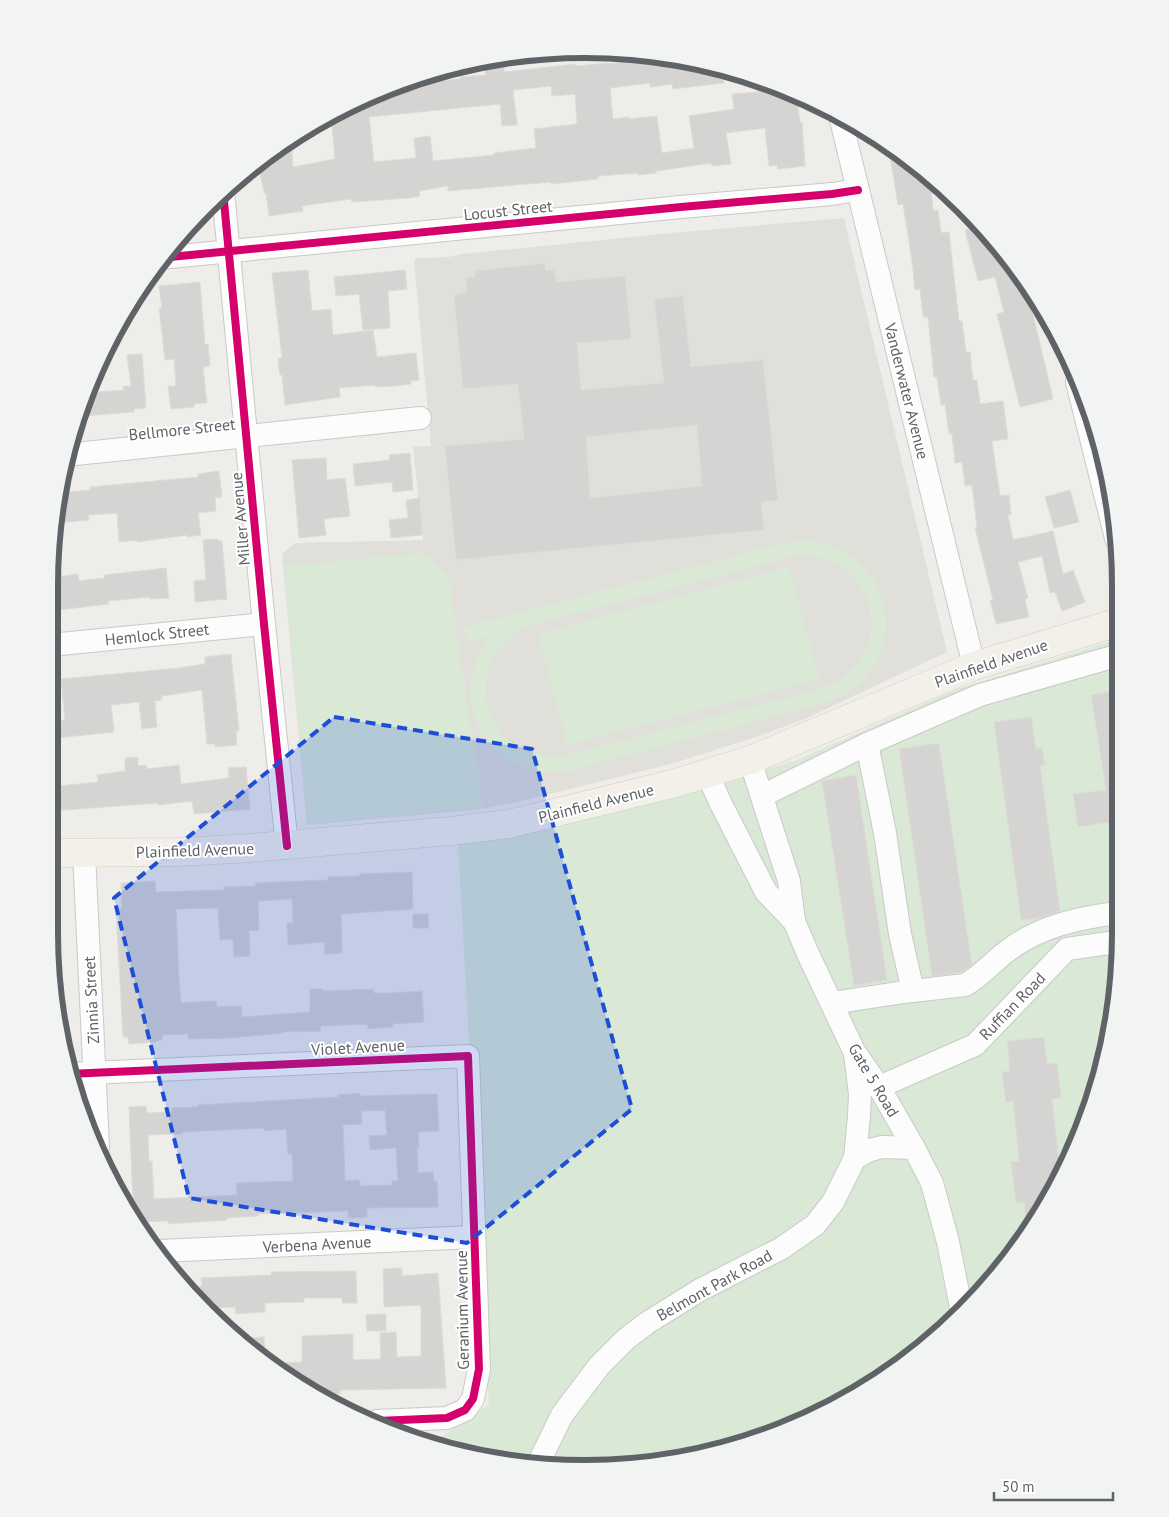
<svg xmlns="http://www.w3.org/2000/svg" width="1169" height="1517" viewBox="0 0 1169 1517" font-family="'PT Sans',sans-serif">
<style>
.education{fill:#e1dfda}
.green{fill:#d9e9d6;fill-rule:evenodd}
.building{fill:#d5d4d3;stroke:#dedcd9;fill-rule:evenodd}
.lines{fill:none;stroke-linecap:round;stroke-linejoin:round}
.minor-casing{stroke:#c9c9c9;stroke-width:24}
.major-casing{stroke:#d4cbba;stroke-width:29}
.minor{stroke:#fcfcfc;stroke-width:22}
.major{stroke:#f3f0e9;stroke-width:28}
.cycleway-casing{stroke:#fff;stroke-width:11}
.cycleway{stroke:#d6006c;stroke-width:8}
.marked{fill:#1d4ed8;fill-opacity:0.2;stroke:#1d4ed8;stroke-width:4;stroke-dasharray:10 6;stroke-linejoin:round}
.labels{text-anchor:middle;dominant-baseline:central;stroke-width:4;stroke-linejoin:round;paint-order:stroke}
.street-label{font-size:16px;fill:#5f6367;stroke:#fff}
.rim{fill:none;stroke:#5f6367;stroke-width:6}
</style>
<rect width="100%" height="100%" fill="#eeedea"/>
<polygon class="education" points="844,218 947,652 805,719 756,737 671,764 518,802 483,809 307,825 282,554 295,543 423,540 413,447 431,446 414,260 418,258 448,257 462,254 682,232"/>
<g class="green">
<path d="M806 540C901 549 917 674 825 703L564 772C486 776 444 702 488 637L468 642 464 627 784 543ZM795 556C879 550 902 660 821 689L558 757C476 760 457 648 536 624Z"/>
<polygon points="422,553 448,574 483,807 308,823 284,566"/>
<polygon points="789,567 819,679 567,745 538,634"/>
<polygon points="1116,640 1116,1003 1092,1105 1030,1230 964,1311 882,1378 756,1440 619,1467 515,1464 446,1450 431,1444 489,1405 458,842 692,792 797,760 957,689"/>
</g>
<g class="building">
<path d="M667 57 689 59 722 69 724 83 673 89 672 84 650 87V83L610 88 613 119 629 117V119L657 116 662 153 694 148 689 116 734 109 732 94 758 92 756 79 796 93 800 122H802L805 166 778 169 777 165 769 166 765 128 726 133 731 164 712 166 711 163 656 171V173L638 175V173L598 176V179L551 184V182L448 191V186L419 191 420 196 409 198 352 202 351 199 302 206 303 211 269 216 266 193H264L258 161 291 137 293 167 335 159 331 115 380 89 399 84 460 79V77L486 75 485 69 504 67V72L575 64V66L608 63V64ZM551 86 552 96 575 94 577 124 534 129 536 148 494 153V155L433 161 430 136 414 138 416 158 374 162 369 117 500 104 502 126 517 125 513 90Z"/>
<polygon points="888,144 930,178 933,211 938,210 941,233 949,232 959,321 962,321 966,352 970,352 973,380 977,380 980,404 1003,401 1008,439 992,441 1000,496 1009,495 1011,515 1008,515 1013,540 1053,531 1063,574 1073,570 1085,602 1062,611 1055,592 1050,593 1042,556 1018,562 1028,598 1025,599 1029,617 996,624 990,600 993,600 975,528 977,527 972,485 965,486 962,462 955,463 952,434 949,434 945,404 941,405 937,377 934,377 928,317 923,317 920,289 915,290 912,261 903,204 898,205"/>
<polygon points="982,228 1022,278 1029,306 1031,306 1053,399 1020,407 997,314 1004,312 995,277 978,281 965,230"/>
<path d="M545 263 546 270H554L557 282 625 276 631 339 577 343 581 390 664 383 654 299 683 296 691 367 763 360 778 500 761 502 764 530 456 560 445 446 524 439 518 384 463 389 454 295 467 292 466 278 475 277V271ZM697 425 702 486 590 498 586 437Z"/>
<polygon points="308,270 312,311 331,309 333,335 373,330 377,357 416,353 419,380 411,381 411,384 394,386 375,387 375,385 339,388 340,397 285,405 282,375 280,375 278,362 279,361 278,358 282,358 272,273"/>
<polygon points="405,270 407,289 388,291 390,328 363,330 359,294 336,296 334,277"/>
<polygon points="200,282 205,345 208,344 210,366 203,367 207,403 194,404 194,407 171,409 168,386 176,386 174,359 165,360 159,308 162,308 159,286"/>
<polygon points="142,354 146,408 134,409 134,412 84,416 83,403 87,393 124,390 123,386 131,386 127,355"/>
<polygon points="410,453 413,490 393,492 392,482 355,486 353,464 390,460 389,455"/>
<polygon points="326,458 327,480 345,478 350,516 324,519 326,535 299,538 292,460"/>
<polygon points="219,471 222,497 215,498 216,511 198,513 201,535 187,537 187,535 137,542 137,540 119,542 117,513 88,515 89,520 54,523 59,493 90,490 90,487 198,477 198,474"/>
<polygon points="1070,490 1079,522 1054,528 1045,497"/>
<polygon points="420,498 422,535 391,538 389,520 408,518 406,500"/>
<polygon points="218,539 219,541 222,541 227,599 195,602 194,581 206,580 203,540"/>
<polygon points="166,568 169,598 150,599 149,597 108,601 109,604 50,611 50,583 59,582 58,577 78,574 79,581 105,578 104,575"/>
<polygon points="231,654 239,731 236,731 237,745 215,747 215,744 207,744 202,690 162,696 162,700 155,701 157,727 142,729 139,702 111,705 114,732 55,738 53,721 65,720 61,679 179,668 205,664 205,657"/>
<polygon points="1116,691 1116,821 1078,827 1073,794 1106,790 1091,695"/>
<polygon points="1031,717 1036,749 1042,748 1045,765 1040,765 1060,911 1040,918 1021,920 994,722"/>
<polygon points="939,743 972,965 962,972 932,976 899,749"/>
<polygon points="138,757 138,766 146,765 147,769 179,765 181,784 229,778 228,768 246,767 250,809 194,814 192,801 158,805 158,803 51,811 49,787 98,782 97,775 125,771 125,758"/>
<polygon points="856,775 887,980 854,986 822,781"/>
<polygon points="412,872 413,909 341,914 342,953 325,954 324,942 288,945 287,923 293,923 292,899 258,901 259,930 249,931 250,956 234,957 233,939 220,940 218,908 176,909 179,979 181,1003 216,1001 217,1007 241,1006 242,1017 310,1012 310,989 323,989 323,991 374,989 374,993 390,993 422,991 424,1022 393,1024 393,1027 368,1029 367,1024 320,1026 321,1031 282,1032 282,1033 231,1038 188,1039 188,1034 162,1035 162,1040 156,1041 156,1042 129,1044 128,1037 123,1037 116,909 122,908 121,883 155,881 156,892 224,890 224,887 256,886 255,883 328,880 328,877 360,876 359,874"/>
<polygon points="413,914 428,914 429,928 413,928"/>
<polygon points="1044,1037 1047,1064 1057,1063 1061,1098 1052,1099 1060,1169 1027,1233 1024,1202 1016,1203 1011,1162 1019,1161 1013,1101 1006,1102 1002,1072 1010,1071 1007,1041"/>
<path d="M360 1093V1096L437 1094 439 1131 418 1132 419 1147H417L418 1173 433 1172 434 1181H437L438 1207 367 1208V1217L348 1218V1211L258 1214V1216L226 1218 227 1220 168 1224V1221L137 1222 130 1212 129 1203H133L129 1107 146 1106 147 1113 172 1112V1108L198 1107V1105L338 1097V1095ZM385 1110 387 1135 369 1136 370 1150 396 1148 398 1181H392V1185L360 1186 359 1180 345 1181 343 1125 362 1124 361 1111ZM264 1128V1131L286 1129 288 1154H292L293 1181 236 1183 237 1195 154 1199 152 1161H149L148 1135 182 1134 181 1132Z"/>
<polygon points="402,1268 402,1276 438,1273 446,1388 340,1390 340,1394 316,1396 273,1363 302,1362 302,1336 353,1334 353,1360 381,1359 380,1333 396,1332 397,1357 421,1356 421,1307 420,1307 420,1305 384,1307 383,1269"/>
<polygon points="356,1271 357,1303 342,1303 342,1298 304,1298 304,1302 265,1303 265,1312 236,1314 235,1307 204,1308 186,1286 202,1286 201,1278 271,1275 271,1272"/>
<polygon points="386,1314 386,1331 367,1331 366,1315"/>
<polygon points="264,1337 265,1357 241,1338"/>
</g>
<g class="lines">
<g class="minor-casing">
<g id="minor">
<polyline points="840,116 974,666"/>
<polyline points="223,191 264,624 287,846"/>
<polyline points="160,258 681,207 832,194 858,190"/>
<polyline points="1077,382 1116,538"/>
<polyline points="66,455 420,418"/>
<polyline points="50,645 264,624"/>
<polyline points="867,744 885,833 900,934 913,991"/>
<polyline points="750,760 789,881 794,921 808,954 854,1051 879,1087 914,1148 932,1183 948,1242 962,1312"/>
<polyline points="707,773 721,804 766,892 794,921"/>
<polyline points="762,796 867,744 980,695 1116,656"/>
<polyline points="84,853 98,1147"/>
<path d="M832 1003 904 992 965 985C982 976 994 960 1010 949 1041 926 1079 918 1116 913"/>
<polyline points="855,1054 860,1094 859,1116 855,1158"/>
<polyline points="68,1074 468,1056 479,1369 473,1399 465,1410 447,1418 377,1421"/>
<polyline points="879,1087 975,1045 1067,949 1116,942"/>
<polyline points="159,1251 474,1237"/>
<polyline points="538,1464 562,1415 599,1366 626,1339 647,1323 700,1290 782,1248 815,1225 833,1202 855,1158 870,1150 882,1147 914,1148"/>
</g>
</g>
<g class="major-casing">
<polyline id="major" points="49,853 180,852 250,848 451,831 509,824 672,784 750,760 974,666 1116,623"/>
</g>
<use href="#minor" class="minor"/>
<use href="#major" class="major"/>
<g class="cycleway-casing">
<g id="cycleway">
<polyline points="223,191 264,624 287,846"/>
<polyline points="160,258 681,207 832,194 858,190"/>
<polyline points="68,1074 468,1056 479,1369 473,1399 465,1410 447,1418 377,1421"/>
</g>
</g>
<use href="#cycleway" class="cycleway"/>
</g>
<path class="marked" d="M334 717 532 749 632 1109 467 1243 189 1198 114 898Z"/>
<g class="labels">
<g class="street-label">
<text transform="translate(508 210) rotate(-6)">Locust Street</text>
<text transform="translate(907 391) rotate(76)">Vanderwater Avenue</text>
<text transform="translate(182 429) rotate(-6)">Bellmore Street</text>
<text transform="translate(240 519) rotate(-95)">Miller Avenue</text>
<text transform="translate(157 634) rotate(-6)">Hemlock Street</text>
<text transform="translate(991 663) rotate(-19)">Plainfield Avenue</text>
<text transform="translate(596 803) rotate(-14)">Plainfield Avenue</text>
<text transform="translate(195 850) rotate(-2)">Plainfield Avenue</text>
<text transform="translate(91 1000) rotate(-93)">Zinnia Street</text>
<text transform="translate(1012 1006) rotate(-46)">Ruffian Road</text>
<text transform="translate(358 1047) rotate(-3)">Violet Avenue</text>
<text transform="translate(874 1080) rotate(59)">Gate 5 Road</text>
<text transform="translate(317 1244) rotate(-3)">Verbena Avenue</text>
<text transform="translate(714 1285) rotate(-29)">Belmont Park Road</text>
<text transform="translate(462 1310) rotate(-91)">Geranium Avenue</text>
</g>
</g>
<path d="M0 0H1169V1517H0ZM585 58H585A527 527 0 0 1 1112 585V933A527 527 0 0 1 585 1460H585A527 527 0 0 1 58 933V585A527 527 0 0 1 585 58Z" fill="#f2f3f3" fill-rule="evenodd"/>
<path class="rim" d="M585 58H585A527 527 0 0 1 1112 585V933A527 527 0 0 1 585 1460H585A527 527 0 0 1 58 933V585A527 527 0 0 1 585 58Z"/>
<path d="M994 1492v8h119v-8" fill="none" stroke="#5f6367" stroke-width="2.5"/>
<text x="1002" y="1492" font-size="15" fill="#5f6367" stroke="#ffffff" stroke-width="4" paint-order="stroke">50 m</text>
</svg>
